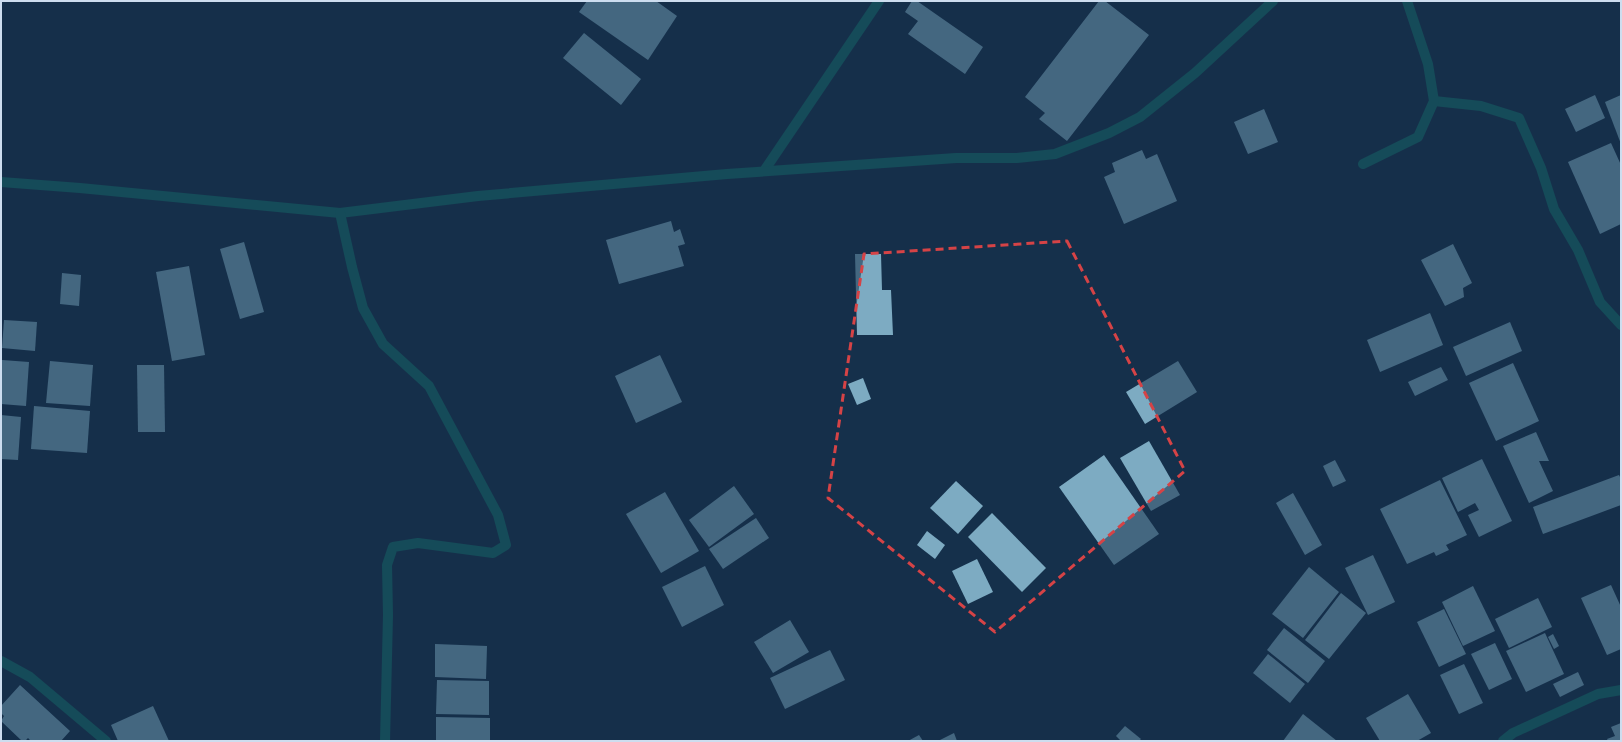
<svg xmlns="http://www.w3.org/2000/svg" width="1622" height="742" viewBox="0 0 1622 742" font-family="Bitter,serif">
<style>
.building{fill:#7dabc2}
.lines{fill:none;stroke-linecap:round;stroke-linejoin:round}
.street{stroke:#146e6a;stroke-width:10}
.marked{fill:none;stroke:#d54346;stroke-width:3;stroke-dasharray:8 5;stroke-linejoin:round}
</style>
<rect width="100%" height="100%" fill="#15304b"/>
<g class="building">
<polygon points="587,1 656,1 677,16 648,60 579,12"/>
<polygon points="912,1 917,1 983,47 965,74 908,34 918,21 905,12"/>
<polygon points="1099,1 1105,1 1149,35 1067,141 1039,119 1045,113 1025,97"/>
<polygon points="584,33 641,79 621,105 563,58"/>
<polygon points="1595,95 1605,118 1576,132 1565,109"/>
<polygon points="1621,95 1621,144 1605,102"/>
<polygon points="1264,109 1278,142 1248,154 1234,122"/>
<polygon points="1611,143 1621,165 1621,224 1600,234 1568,162"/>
<polygon points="1142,150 1146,159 1157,154 1177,201 1124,224 1104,177 1115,172 1112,163"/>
<polygon points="671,221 674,232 680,229 685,244 678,246 684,266 619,284 606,240"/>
<polygon points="244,242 264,312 240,319 220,249"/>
<polygon points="1453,244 1472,283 1463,288 1464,297 1445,306 1421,260"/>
<polygon points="855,254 881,254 882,290 891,290 893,335 857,335"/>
<polygon points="189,266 205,355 172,361 156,272"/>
<polygon points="62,273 81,275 79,306 60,304"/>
<polygon points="1430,313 1443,345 1380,372 1367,340"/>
<polygon points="4,320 37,322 35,351 2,348"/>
<polygon points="1510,322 1522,351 1466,376 1453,347"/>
<polygon points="660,355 682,402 636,423 615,376"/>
<polygon points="2,360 29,362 26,406 1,404"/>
<polygon points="50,361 93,365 90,406 46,403"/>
<polygon points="1178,361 1197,392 1145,424 1126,392"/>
<polygon points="1513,363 1539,421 1496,441 1469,383"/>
<polygon points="137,365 164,365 165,432 138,432"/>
<polygon points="1441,367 1448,380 1415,396 1408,382"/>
<polygon points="863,378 871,399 857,405 848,384"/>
<polygon points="34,406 90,411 87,453 31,449"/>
<polygon points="1,415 21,417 18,460 1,459"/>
<polygon points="1536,432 1549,461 1539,461 1553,491 1529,503 1503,446"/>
<polygon points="1149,441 1180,495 1151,511 1120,458"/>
<polygon points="1104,455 1159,534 1114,565 1059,487"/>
<polygon points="1482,459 1512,521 1479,537 1468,515 1479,510 1475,503 1458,512 1442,478"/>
<polygon points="1335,460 1346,481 1333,487 1323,466"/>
<polygon points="1619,475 1621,479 1621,505 1543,534 1533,507"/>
<polygon points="1440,480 1467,535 1446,545 1449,550 1436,556 1434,552 1407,564 1380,509"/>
<polygon points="956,481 983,506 958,534 930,508"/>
<polygon points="734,486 754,514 709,547 689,520"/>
<polygon points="665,492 699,551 661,573 626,514"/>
<polygon points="1293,493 1322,545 1305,555 1276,503"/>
<polygon points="992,513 1046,568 1022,592 968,537"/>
<polygon points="756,518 769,538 723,569 709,549"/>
<polygon points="927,531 945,545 935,559 917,545"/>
<polygon points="1373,555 1395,602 1368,615 1345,568"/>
<polygon points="977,559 993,592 968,604 952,571"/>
<polygon points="705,566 724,605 682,627 662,587"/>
<polygon points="1309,567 1339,592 1303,638 1272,614"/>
<polygon points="1611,585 1621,607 1621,649 1607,655 1581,598"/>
<polygon points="1473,586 1495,631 1463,646 1442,602"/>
<polygon points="1341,593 1366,613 1329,659 1305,640"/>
<polygon points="1538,598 1552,627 1509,648 1495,619"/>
<polygon points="1444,609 1466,654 1439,667 1417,622"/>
<polygon points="790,620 809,652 773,673 754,642"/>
<polygon points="1284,628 1325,661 1308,683 1267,650"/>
<polygon points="1545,633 1564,674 1526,692 1506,651"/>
<polygon points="1553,634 1559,646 1554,649 1548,637"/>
<polygon points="1495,643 1512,679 1489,690 1471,654"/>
<polygon points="435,644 487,646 486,679 435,677"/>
<polygon points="830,650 845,680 785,709 770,678"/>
<polygon points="1268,654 1305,684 1290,703 1253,673"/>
<polygon points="1464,664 1483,703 1459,714 1440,675"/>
<polygon points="1578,672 1584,685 1560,697 1553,684"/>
<polygon points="437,680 489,681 489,715 436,714"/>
<polygon points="20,685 70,731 61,741 31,741 28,738 25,741 22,741 1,721 4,716 1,713 1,706"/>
<polygon points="1408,694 1431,733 1417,741 1380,741 1366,718"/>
<polygon points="153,706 169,741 118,741 111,725"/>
<polygon points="1303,714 1337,741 1283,741"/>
<polygon points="436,717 490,718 490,741 436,741"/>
<polygon points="1621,723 1621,741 1608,741 1607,739 1615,736 1611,727"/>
<polygon points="1125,726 1141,739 1139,741 1121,741 1116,736"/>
<polygon points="954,733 957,741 938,741"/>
<polygon points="919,735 923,741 908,741"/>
</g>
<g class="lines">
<g class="street">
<polyline points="1434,101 1481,106 1519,118 1541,168 1554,209 1578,250 1600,302 1621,325"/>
<polyline points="1363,164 1418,137 1434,101 1428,64 1407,1"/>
<polyline points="764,171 879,1"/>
<polyline points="1,182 80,188 340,213 478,196 727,174 956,158 1017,158 1055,154 1109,133 1140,117 1195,73 1273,1"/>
<polyline points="340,213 352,267 363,308 383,344 429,386 498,515 506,545 493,553 418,543 393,547 387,565 388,615 385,741"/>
<polyline points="1,661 30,677 106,741"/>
<polyline points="1503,741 1513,733 1598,694 1621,690"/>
</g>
</g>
<path d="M0 0H1622V742H0ZM1067 241 1185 471 995 632 828 498 864 254Z" fill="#15304b" fill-opacity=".55" fill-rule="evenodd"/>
<path class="marked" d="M1067 241 1185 471 995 632 828 498 864 254Z"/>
<rect width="1622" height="742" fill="none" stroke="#cdddef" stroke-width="4"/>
</svg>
